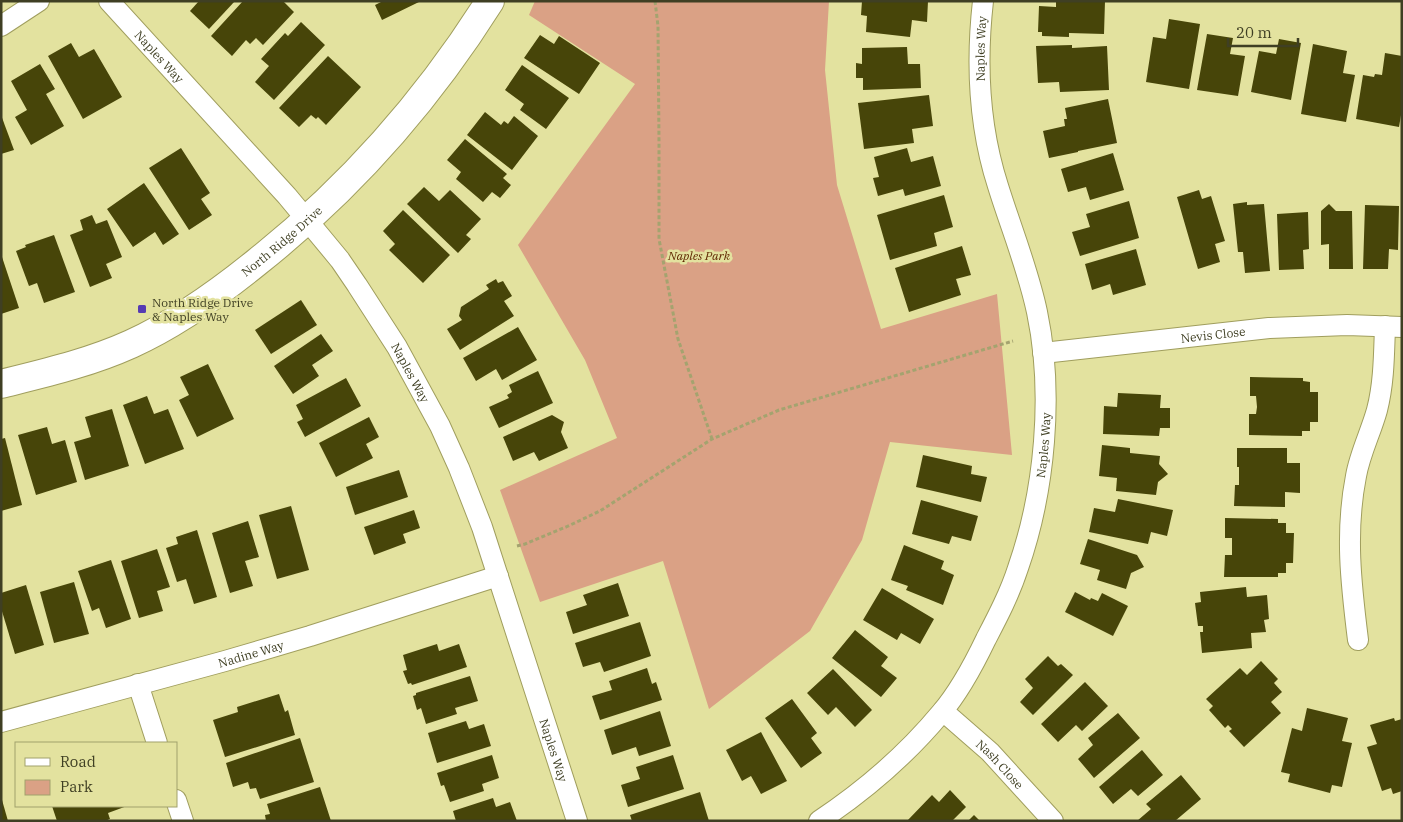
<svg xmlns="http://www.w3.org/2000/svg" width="1403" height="822" viewBox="0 0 1403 822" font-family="'IBM Plex Serif',serif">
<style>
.green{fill:#daa185}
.building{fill:#474509}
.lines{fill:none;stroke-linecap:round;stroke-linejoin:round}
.street-casing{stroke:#a09e5e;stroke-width:22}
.secondary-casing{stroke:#a09e5e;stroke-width:30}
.path{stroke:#a4a36f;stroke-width:3;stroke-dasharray:4 2.5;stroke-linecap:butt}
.street{stroke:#fff;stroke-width:20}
.secondary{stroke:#fff;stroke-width:28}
.poi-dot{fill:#563bb3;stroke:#e3e29f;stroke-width:2}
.labels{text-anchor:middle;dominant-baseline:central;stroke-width:5;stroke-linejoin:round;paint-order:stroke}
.street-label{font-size:12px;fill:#3f3f23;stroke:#e3e29f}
.park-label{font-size:12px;font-style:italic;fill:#612803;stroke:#e3e29f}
.poi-label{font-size:12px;fill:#3f3f23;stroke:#e3e29f;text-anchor:start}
</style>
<rect width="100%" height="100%" fill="#e3e29f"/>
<polygon class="green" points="535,1 829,1 825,70 837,185 881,329 997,294 1012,455 890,442 862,540 810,631 709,709 663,561 540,602 500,490 617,438 585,360 518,245 635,84 529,15"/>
<g class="building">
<polygon points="199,1 235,1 209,29 190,11"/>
<polygon points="243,1 283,1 294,12 263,45 256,38 250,44 246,40 232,56 211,36"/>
<polygon points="380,1 421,1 382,20 375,5 381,2"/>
<polygon points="862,1 928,1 927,22 912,20 910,37 866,32 867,16 861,15"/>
<polygon points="1056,1 1105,1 1104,34 1069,33 1069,37 1042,36 1042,32 1038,32 1039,6 1056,7"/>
<polygon points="1169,19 1200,24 1189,89 1146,82 1153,37 1166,39"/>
<polygon points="301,22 325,45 274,100 255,82 269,66 261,59 285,33 288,36"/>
<polygon points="1207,34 1233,38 1230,54 1245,56 1238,96 1197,90"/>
<polygon points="540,35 554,44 559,36 600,63 579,94 524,58"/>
<polygon points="1279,39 1301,43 1291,100 1251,92 1259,51 1276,54"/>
<polygon points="71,43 79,57 94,49 122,97 83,119 48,56"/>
<polygon points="1313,44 1347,51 1343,73 1355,75 1346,122 1301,114"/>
<polygon points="1072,45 1072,48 1107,46 1109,90 1060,92 1059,82 1038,83 1036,46"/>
<polygon points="907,47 908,64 920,64 921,88 863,90 863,78 856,78 856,63 862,64 862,48"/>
<polygon points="1385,53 1402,56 1402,109 1399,127 1356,119 1363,75 1374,77 1375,74 1382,75"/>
<polygon points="328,56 361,87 326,125 318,117 316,119 311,115 299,127 279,108"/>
<polygon points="40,64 55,89 46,94 64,126 31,145 15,117 27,110 11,81"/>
<polygon points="522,65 569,98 546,129 520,110 524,104 505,90"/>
<polygon points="929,95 933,126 912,129 914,143 864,149 858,103"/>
<polygon points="1108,99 1117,143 1078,151 1078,152 1049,158 1043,131 1065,126 1064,119 1067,119 1065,108"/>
<polygon points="485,112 501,125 504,121 508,124 514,116 538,136 512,170 467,135"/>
<polygon points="1,115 14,150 1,154"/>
<polygon points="465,139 507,174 503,178 511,185 500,198 492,192 483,202 456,179 461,172 447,160"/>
<polygon points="181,148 210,193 201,199 212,215 189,230 149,168"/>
<polygon points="907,148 911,162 933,156 941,186 905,196 903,189 878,196 873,178 879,177 874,157"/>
<polygon points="1113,153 1124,190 1090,200 1086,187 1068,192 1061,169"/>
<polygon points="144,183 179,234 163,245 155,232 133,247 107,209"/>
<polygon points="424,187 439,201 450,190 481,219 466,235 471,239 458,253 407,204"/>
<polygon points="1199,190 1202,199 1211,196 1225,241 1215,244 1220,262 1198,269 1177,197"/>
<polygon points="944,195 953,227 934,233 937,246 890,260 877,215"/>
<polygon points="1129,201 1139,238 1080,256 1072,232 1090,227 1086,214"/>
<polygon points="1247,202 1247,205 1264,204 1270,271 1245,273 1243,252 1238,252 1233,204"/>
<polygon points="1329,204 1336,211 1352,211 1353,269 1329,269 1329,244 1321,245 1321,211"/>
<polygon points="1365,205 1399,206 1398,250 1389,249 1388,269 1363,269"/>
<polygon points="403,210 450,255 423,283 389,250 395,244 383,231"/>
<polygon points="1308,212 1309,249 1303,250 1304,269 1279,270 1277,214"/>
<polygon points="92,215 96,224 107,220 122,257 106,264 112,278 90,287 70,235 83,230 80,220"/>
<polygon points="54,235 75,292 44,303 37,283 29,286 16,251 26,247 25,245"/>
<polygon points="962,246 971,275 956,279 961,295 909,312 895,268"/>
<polygon points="1136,249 1146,285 1113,295 1110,284 1092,290 1085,264"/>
<polygon points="1,254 19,308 1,314"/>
<polygon points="496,279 498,283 503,281 512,296 504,301 514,316 460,350 447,329 462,320 459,316 461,307 489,289 486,285"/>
<polygon points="301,300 317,325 271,354 255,330"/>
<polygon points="518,327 537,360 502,380 496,369 476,381 463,358"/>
<polygon points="321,334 333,351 312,365 319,376 293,394 274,366"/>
<polygon points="208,364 234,419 197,437 179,400 189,395 180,377"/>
<polygon points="538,371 553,403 499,428 489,407 509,398 507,395 512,392 509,385"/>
<polygon points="1250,377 1303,378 1303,381 1310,382 1310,392 1318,392 1318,422 1310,422 1310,431 1302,431 1302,436 1249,435 1249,414 1256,414 1257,407 1256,396 1250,396"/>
<polygon points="346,378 361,406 305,437 297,422 303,419 296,405"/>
<polygon points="1118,393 1161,395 1160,408 1170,408 1170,428 1160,428 1159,436 1103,434 1104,406 1117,407"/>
<polygon points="147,396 154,414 168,409 184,449 145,464 123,405"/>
<polygon points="112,409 129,466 85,480 74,442 91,437 85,417"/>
<polygon points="552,415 564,422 561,432 568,448 539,461 534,452 513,461 503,437"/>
<polygon points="369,417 379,437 366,444 373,458 336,477 319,443"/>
<polygon points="47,427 52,444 65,440 77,482 36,495 18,435"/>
<polygon points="5,438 22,505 1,511 1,439"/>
<polygon points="1102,445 1130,448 1130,453 1160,456 1159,464 1168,474 1158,482 1156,495 1116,491 1117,478 1099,476"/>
<polygon points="1237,448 1287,448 1287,463 1300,463 1300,493 1285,492 1285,507 1234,506 1235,485 1239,485 1239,467 1237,467"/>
<polygon points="923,455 972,466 971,474 987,477 981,502 916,487"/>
<polygon points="399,470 408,497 355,515 346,487"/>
<polygon points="1118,499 1173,510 1167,536 1151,532 1148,544 1089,532 1094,508 1115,512"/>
<polygon points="921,500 978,516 971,541 952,536 949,544 912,534"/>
<polygon points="291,506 309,570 277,579 259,515"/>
<polygon points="414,510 420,528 403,534 406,543 374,555 364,527"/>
<polygon points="1225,518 1278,519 1278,523 1286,523 1286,533 1294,533 1293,563 1286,563 1286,573 1278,573 1278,577 1224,577 1225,555 1232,555 1232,538 1225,538"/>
<polygon points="248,521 259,557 245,561 253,586 230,593 212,533"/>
<polygon points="197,530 217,597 194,604 186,579 177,582 166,548 178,544 176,537"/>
<polygon points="1088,539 1137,555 1144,567 1131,573 1126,589 1097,580 1100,570 1080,564"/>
<polygon points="904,545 944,561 941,569 954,575 943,605 906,590 908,586 891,580"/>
<polygon points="157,549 170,587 157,591 163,611 139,618 121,561"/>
<polygon points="111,560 131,619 106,628 99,608 92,611 78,571"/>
<polygon points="74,582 89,634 54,643 40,592"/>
<polygon points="618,583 629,616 573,634 566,612 587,605 583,595"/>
<polygon points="26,585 44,645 15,654 1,608 1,593"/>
<polygon points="1246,587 1247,597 1267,595 1269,619 1264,620 1266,632 1251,633 1252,648 1202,653 1200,632 1203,632 1203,626 1198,626 1195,603 1201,602 1200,592"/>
<polygon points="882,588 934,619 920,644 901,633 897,640 863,620"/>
<polygon points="1075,592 1090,600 1091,598 1098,601 1102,593 1128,606 1113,636 1065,612"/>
<polygon points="640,622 651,656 604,672 600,662 583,667 575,643"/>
<polygon points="855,630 888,657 881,666 897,678 881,697 832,658"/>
<polygon points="437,644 439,651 459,644 467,667 412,685 411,683 408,684 403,671 407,670 403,655"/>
<polygon points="1048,656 1058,666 1061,664 1073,675 1033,715 1020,702 1033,688 1025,679"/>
<polygon points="1261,661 1278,679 1274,683 1282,692 1271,702 1281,713 1244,747 1229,731 1232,729 1228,725 1225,728 1209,710 1213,706 1206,699 1240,668 1247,675"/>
<polygon points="647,668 652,684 656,682 662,700 600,720 592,696 612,690 609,681"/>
<polygon points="833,669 872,710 855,727 836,707 828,715 807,693"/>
<polygon points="470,676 478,701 455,708 457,714 426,724 421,708 417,710 413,696 416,695 416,693"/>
<polygon points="1085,682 1108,706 1082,731 1076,725 1058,742 1041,724"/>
<polygon points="279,694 285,712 288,710 295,735 225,757 213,720 238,712 237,707"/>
<polygon points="792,699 817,733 811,738 822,753 801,768 765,718"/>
<polygon points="1307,708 1348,718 1342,741 1352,743 1342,787 1332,785 1330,793 1288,782 1290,774 1281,772 1292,728 1302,731"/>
<polygon points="660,711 671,746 639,756 636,747 612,755 604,730"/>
<polygon points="1118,713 1140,738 1094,778 1078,759 1093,745 1088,738"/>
<polygon points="1394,718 1395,721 1402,719 1402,791 1393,794 1391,788 1382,791 1367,747 1377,744 1370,725"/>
<polygon points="466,721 469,729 484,724 491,746 437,763 428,733"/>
<polygon points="761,732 787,781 761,794 751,776 742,781 726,750"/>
<polygon points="300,738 314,782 260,799 256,788 250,789 248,782 233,787 226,763"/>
<polygon points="1142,750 1163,775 1138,796 1131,789 1113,804 1099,787"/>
<polygon points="492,755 499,778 482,784 484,791 450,802 444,785 441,786 437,773"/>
<polygon points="673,755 684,789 628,807 621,785 640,779 636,767"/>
<polygon points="1181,775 1201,799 1175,821 1137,821 1151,809 1146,804"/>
<polygon points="320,787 331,821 266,821 265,815 270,814 267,804"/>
<polygon points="950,790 966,807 952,821 907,821 932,795 939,802"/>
<polygon points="700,792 709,821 632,821 630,815"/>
<polygon points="493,798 496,807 510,802 517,821 456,821 453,811"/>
<polygon points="2,800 8,821 1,821"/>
<polygon points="52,806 127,806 108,813 110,819 105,821 57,821"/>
<polygon points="974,815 980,821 968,821"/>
</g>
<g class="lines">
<g class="street-casing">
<g id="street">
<path id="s1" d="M109 1 287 196 340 260 357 285 397 347 440 426 459 468 482 527 577 821"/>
<polyline points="1,26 39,1"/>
<path id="s2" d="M1043 353 1269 328 1347 325 1402 327"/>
<path d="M1358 640C1351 584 1345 532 1356 476 1360 453 1371 432 1377 410 1384 383 1384 354 1385 326"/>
<polyline points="138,684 157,743"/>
<path id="s3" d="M943 711 990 752 1053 821"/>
<path id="s4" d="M1 722 225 661 310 636 498 576"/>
<polyline points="176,800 183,821"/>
<path id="s5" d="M819 821C864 791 907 754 941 713 960 691 974 664 986 639 998 616 1010 593 1018 568 1045 491 1054 393 1037 312 1028 269 1011 228 998 186 979 127 976 63 983 1"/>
</g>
</g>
<g class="secondary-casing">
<g id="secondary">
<path id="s6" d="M1 384C45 373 89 363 131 344 175 324 220 292 257 262 349 189 427 101 490 1"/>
</g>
</g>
<g class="path">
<polyline points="655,1 658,26 659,142 659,239 678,339 712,439"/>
<polyline points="517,546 525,544 566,527 600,511 712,439 779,410 1013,341"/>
</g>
<use href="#street" class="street"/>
<use href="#secondary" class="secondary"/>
</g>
<rect class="poi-dot" x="137" y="304" width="10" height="10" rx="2.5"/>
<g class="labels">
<g class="street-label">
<text stroke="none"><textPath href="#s5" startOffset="859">Naples Way</textPath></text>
<text stroke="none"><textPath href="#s1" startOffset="75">Naples Way</textPath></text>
<text stroke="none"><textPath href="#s6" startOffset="319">North Ridge Drive</textPath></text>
<text stroke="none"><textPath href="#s2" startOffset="171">Nevis Close</textPath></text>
<text stroke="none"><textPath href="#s1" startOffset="480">Naples Way</textPath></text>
<text stroke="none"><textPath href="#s5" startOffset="454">Naples Way</textPath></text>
<text stroke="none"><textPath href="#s4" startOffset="259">Nadine Way</textPath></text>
<text stroke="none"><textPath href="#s1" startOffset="885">Naples Way</textPath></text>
<text stroke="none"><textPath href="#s3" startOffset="78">Nash Close</textPath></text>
</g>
<g class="park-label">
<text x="699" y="255">Naples Park</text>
</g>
<g class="poi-label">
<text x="152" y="302">North Ridge Drive<tspan x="152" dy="14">&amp; Naples Way</tspan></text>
</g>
</g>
<rect width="1403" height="822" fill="none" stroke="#3f3f23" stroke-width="5"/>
<rect x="15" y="742" width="162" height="65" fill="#e3e29f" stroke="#a1a16d"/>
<rect x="25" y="758" width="25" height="8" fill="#ffffff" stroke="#a1a16d"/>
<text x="60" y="767" font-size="15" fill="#3f3f23">Road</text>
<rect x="25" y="780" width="25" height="15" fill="#daa185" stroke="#a1a16d"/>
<text x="60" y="792" font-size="15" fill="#3f3f23">Park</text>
<path d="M1228 38v8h70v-8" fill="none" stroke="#3f3f23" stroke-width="2.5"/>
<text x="1236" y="38" font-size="15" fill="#3f3f23" stroke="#e3e29f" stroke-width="4" paint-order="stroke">20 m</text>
</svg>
